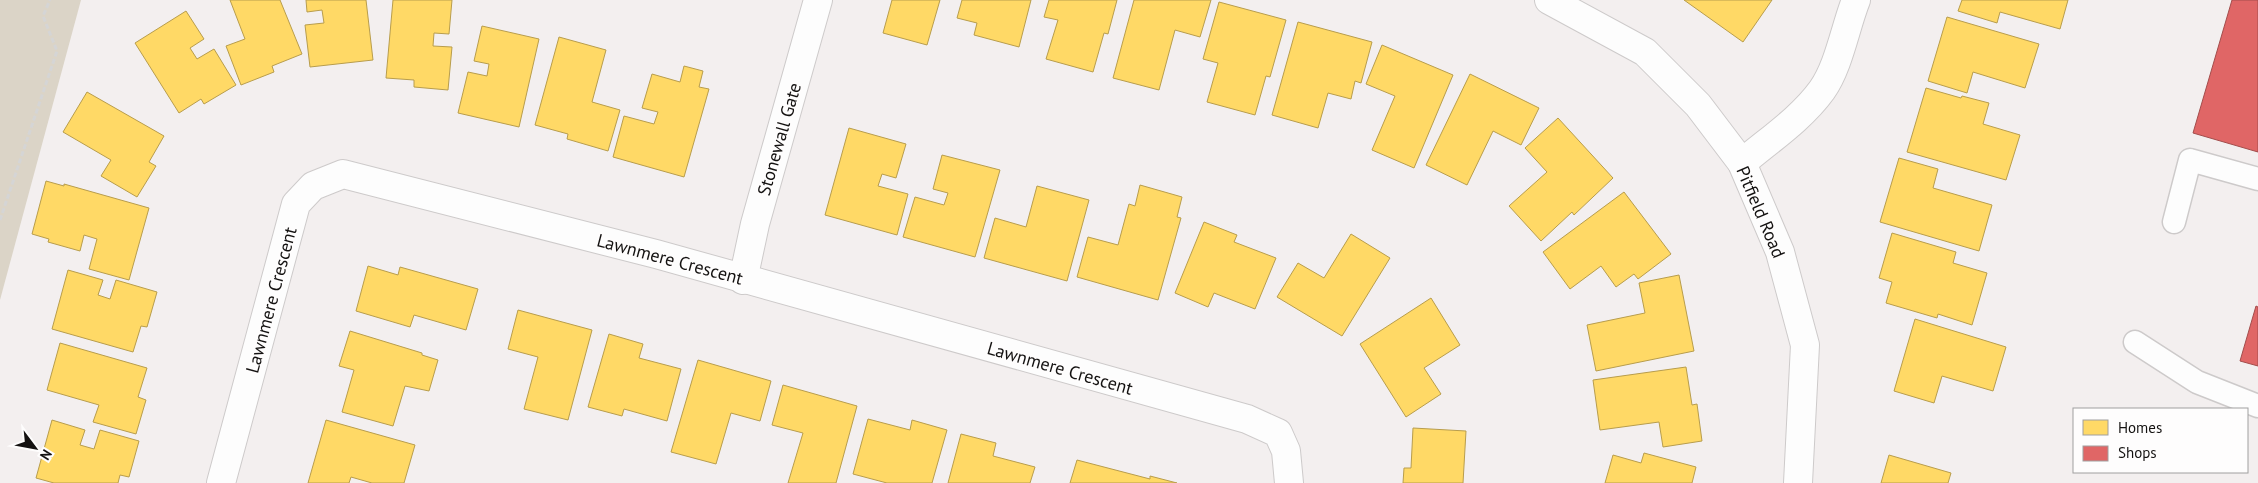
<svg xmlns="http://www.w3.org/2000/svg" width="2258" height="483" viewBox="0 0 2258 483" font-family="'PT Sans',sans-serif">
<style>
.green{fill:#dbd4c7}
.homes{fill:#ffd966;stroke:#b89d4c}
.shops{fill:#e06666;stroke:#a34d4c}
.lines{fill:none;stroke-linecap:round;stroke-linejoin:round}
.service-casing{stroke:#cdcaca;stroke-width:25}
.minor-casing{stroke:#cdcaca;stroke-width:30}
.tertiary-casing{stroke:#cdcaca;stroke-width:30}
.path{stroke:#d5d5d5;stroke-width:3;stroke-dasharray:5 2.5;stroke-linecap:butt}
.service{stroke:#fdfdfd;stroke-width:22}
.minor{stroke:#fdfdfd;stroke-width:28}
.tertiary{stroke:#fdfdfd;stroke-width:28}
.labels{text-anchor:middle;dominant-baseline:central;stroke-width:5;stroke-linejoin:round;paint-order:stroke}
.street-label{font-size:18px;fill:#141211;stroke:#fefdfd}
</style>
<rect width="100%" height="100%" fill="#f3efef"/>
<polygon class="green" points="0,0 81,0 0,300"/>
<g class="homes">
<polygon points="230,0 280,0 302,54 272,66 274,72 241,85 226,46 245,39"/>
<polygon points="306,0 366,0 373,60 310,67 305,25 324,23 322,10 307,12"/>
<polygon points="393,0 452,0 449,34 434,33 433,46 452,47 448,90 414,87 414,80 386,78"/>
<polygon points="892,0 940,0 927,45 883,33"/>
<polygon points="962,0 1031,0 1019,47 974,35 977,23 957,18"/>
<polygon points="1049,0 1117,0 1108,34 1104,33 1093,72 1046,59 1058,20 1044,17"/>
<polygon points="1134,0 1211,0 1200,37 1175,30 1159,90 1113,78"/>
<polygon points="1684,0 1772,0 1743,42"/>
<polygon points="1962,0 2068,0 2060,29 2000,12 1997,23 1958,11"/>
<polygon points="1219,2 1286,20 1270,77 1266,76 1255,115 1207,102 1218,63 1203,59"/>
<polygon points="186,11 204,39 190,48 197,59 214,49 236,85 204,104 201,99 179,113 135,43"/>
<polygon points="1947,17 2039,44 2025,88 1973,72 1967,93 1928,81"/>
<polygon points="1298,22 1372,42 1361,83 1355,81 1351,99 1328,93 1318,128 1272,115"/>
<polygon points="482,26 539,39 519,127 458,113 468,72 487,76 489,64 474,61"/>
<polygon points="559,37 606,50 592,102 620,110 608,151 567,139 568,134 535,125"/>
<polygon points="1382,45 1453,75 1414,168 1372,150 1395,96 1366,84"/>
<polygon points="684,66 703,71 699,87 709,89 684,177 613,157 624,116 654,124 658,112 642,108 652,74 680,82"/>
<polygon points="1470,74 1539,108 1521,145 1493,131 1467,185 1426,165"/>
<polygon points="1926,88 1961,98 1962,96 1989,103 1983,124 2020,135 2006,180 1907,152"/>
<polygon points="87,92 164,136 149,162 156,166 137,197 101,176 111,160 63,132"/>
<polygon points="1558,118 1613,178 1574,215 1572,212 1541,241 1509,206 1547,172 1525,148"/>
<polygon points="849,128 906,144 896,178 882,174 878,186 908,194 897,235 825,215"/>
<polygon points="942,155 1000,170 975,257 903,237 915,197 944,205 948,193 933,189"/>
<polygon points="1899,158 1938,169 1933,188 1992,205 1979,251 1880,222"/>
<polygon points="46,181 64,186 64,184 149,208 129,280 89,269 97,239 84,235 80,251 48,242 49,239 32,234"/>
<polygon points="1140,185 1182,197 1177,217 1181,218 1158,300 1077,277 1088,237 1118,245 1129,204 1135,206"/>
<polygon points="1037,186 1089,200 1067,281 984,258 995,218 1026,227"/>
<polygon points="1624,192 1671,254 1638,279 1634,274 1616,287 1601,266 1570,289 1543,252"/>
<polygon points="1204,222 1237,235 1234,242 1276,258 1255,309 1214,293 1208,307 1175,293"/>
<polygon points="1892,233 1956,252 1953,263 1987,273 1972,325 1938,314 1937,318 1886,303 1892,282 1879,278"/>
<polygon points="1351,234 1390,258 1342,336 1277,297 1298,263 1324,278"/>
<polygon points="368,266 398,275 400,267 478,289 466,330 414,315 410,327 356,311"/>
<polygon points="68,270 103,280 98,295 110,299 116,280 157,292 147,327 141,326 133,352 52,329"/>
<polygon points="1679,275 1694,351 1596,371 1587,325 1645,313 1639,283"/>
<polygon points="1431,298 1460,345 1424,368 1441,394 1406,417 1360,344"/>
<polygon points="518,310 592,330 568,420 524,409 538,357 508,349"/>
<polygon points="1915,319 2006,347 1993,391 1942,376 1934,403 1894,391"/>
<polygon points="350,331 422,353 422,355 438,360 429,391 405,386 393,426 342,412 354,370 339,366"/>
<polygon points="609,334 643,344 639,358 681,369 667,421 624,409 622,416 588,407"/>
<polygon points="60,343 147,368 138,397 146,400 136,434 93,422 99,405 47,390"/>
<polygon points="698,360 771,381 760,421 731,413 716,464 671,452"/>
<polygon points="1686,367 1692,405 1697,404 1702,441 1663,447 1659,422 1600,430 1593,380"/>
<polygon points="783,385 857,406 836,483 788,483 803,433 772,425"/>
<polygon points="868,419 910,430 912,420 947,430 932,483 887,483 853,474"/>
<polygon points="52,420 85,430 80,445 94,449 100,430 139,441 129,477 120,475 118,483 54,483 36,478"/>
<polygon points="326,420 415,445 404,483 372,483 351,477 349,483 308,483"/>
<polygon points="1413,428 1466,431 1463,483 1403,483 1404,468 1411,468"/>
<polygon points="961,434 996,443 993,456 1035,467 1030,483 948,483"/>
<polygon points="1644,453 1696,467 1692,483 1605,483 1613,455 1641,463"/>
<polygon points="1889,455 1951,473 1948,483 1881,483"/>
<polygon points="1077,460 1150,479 1150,476 1177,483 1070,483"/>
</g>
<g class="shops">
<polygon points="2232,0 2258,0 2258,152 2193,133"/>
<polygon points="2256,306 2258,307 2258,366 2240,361"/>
</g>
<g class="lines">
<g class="service-casing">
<g id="service">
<polyline points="2174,222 2190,160 2258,179"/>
<polyline points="2135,342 2197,382 2258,406"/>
</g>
</g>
<g class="minor-casing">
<g id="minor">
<path d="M1742 163C1769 140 1801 119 1822 90 1839 66 1845 28 1856 0"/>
<polyline points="743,280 755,224 818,0"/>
<polyline points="221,483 296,204 313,186 343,174 656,254 1247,419 1278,433 1286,451 1289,483"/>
</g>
</g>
<g class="tertiary-casing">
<polyline id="tertiary" points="1549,0 1645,52 1698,105 1742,163 1780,252 1805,345 1798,483"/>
</g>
<polyline class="path" points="0,220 57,51 43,16 50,0"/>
<use href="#service" class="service"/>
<use href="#minor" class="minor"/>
<use href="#tertiary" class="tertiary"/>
</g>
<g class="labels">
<g class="street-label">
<text transform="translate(779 139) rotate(-74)">Stonewall Gate</text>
<text transform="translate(1761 212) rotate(67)">Pitfield Road</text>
<text transform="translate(670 259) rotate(15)">Lawnmere Crescent</text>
<text transform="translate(271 300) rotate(-75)">Lawnmere Crescent</text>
<text transform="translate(1060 368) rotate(16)">Lawnmere Crescent</text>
</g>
</g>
<rect x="2073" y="408" width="175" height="65" fill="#fefdfd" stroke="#a09f9f"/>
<rect x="2083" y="420" width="25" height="15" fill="#ffd966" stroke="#a09f9f"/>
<text x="2118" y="433" font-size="15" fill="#141211">Homes</text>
<rect x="2083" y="446" width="25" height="15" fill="#e06666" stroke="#a09f9f"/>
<text x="2118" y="458" font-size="15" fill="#141211">Shops</text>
<g transform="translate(35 448) rotate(122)" stroke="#fefdfd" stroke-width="4" paint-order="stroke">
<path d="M0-4L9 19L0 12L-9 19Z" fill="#141211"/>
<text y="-8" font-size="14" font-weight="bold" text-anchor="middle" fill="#141211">N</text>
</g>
</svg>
